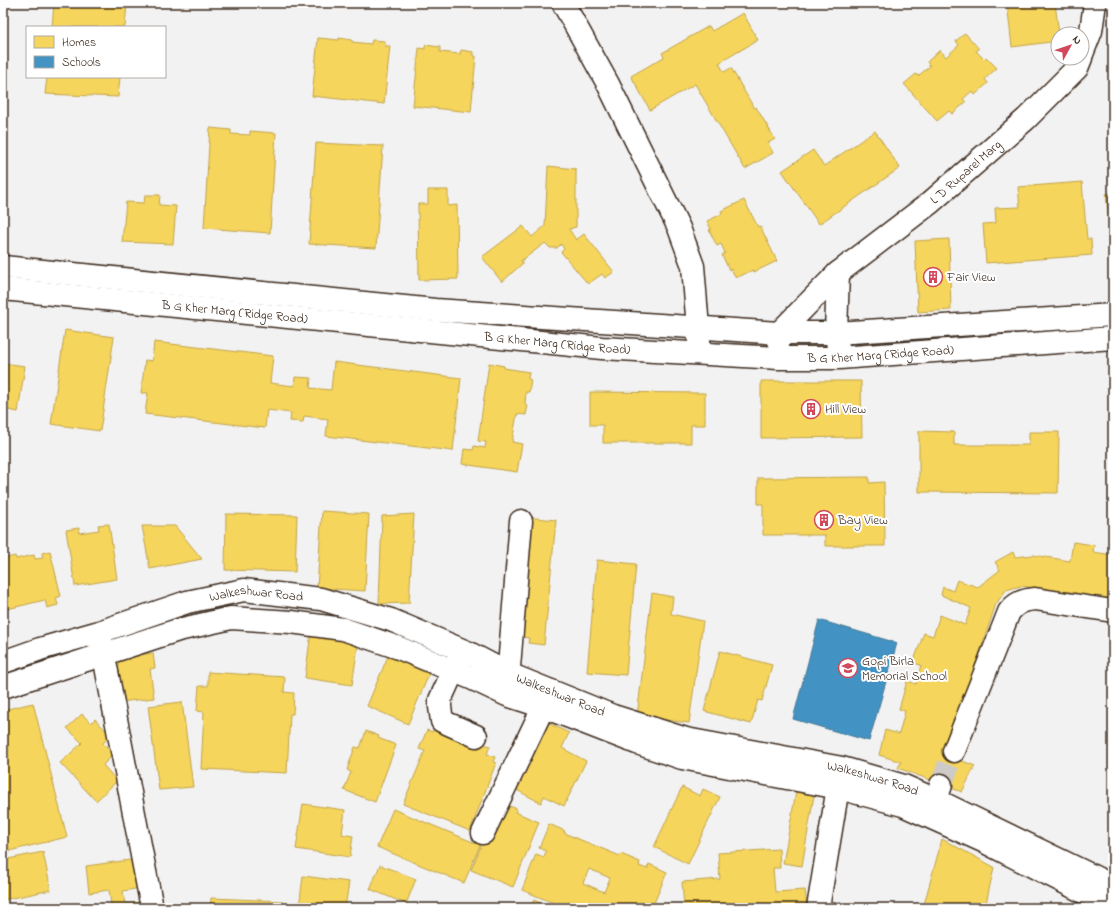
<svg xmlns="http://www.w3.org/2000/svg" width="1116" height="911" viewBox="0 0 1116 911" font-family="'Indie Flower',sans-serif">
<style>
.homes{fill:#f6d55c;stroke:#bea249;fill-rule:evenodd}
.schools{fill:#4393c3;stroke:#417492}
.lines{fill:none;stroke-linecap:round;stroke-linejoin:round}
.minor-tunnel{stroke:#cecac8;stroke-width:22;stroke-dasharray:22 11;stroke-linecap:butt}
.minor-casing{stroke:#3b2a1e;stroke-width:25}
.major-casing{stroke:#3b2a1e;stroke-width:25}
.minor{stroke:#fff;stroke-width:22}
.major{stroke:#fff;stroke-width:22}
.labels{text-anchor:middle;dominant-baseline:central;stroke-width:4;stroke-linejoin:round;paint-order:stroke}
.street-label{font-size:13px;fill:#3b2a1e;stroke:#fff}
.poi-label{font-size:13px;fill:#3b2a1e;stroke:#fff;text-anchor:start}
</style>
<rect width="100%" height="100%" fill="#f3f2f2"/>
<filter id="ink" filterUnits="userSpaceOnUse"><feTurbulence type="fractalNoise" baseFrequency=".025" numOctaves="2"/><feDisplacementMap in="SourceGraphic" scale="8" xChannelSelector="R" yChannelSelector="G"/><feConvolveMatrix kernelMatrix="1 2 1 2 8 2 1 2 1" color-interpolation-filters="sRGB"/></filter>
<g filter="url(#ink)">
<g class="homes">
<polygon points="54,3 127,3 125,27 52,27"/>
<polygon points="1007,3 1055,3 1059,34 1058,41 1012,47"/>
<polygon points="743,13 758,40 719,63 724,72 731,68 754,108 756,107 775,139 768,143 773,153 745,169 695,84 650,110 631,76 664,57 662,53 709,26 712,31"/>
<polygon points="965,33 979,49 976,51 984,59 986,57 997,68 985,79 988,83 975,95 972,91 963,99 966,102 952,114 949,111 937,121 904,84 916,74 918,76 930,66 927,62 940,50 946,57 959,45 956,41"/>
<polygon points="318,38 339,40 339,38 352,40 352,42 371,44 372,40 385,41 385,46 390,46 384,104 312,96"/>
<polygon points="425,45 440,47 440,52 460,54 461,50 473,52 473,56 476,56 471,112 413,106 419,48 425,49"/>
<polygon points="47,77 120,77 118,97 45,94"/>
<polygon points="210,128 231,130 231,134 250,135 250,131 276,133 270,233 204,228"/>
<polygon points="875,131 900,168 819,224 782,171 813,150 824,166"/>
<polygon points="316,143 383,146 376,248 309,244"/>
<polygon points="548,166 576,169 576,227 569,229 576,240 584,234 614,272 605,278 602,274 588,284 561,252 564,249 561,244 557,248 550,248 545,243 521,261 523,263 502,282 482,257 523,226 532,237 545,226"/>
<polygon points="1082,182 1087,239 1091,239 1092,255 986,263 983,224 996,223 995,208 1020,207 1018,187"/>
<polygon points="428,190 448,190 448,206 457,205 458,279 419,280 418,204 428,204"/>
<polygon points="1113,193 1113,242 1111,242 1106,194"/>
<polygon points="145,195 160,195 159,205 176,206 173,244 122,242 126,202 144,203"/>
<polygon points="744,200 758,227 760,226 777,261 754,272 753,270 736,278 731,269 729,270 722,255 725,253 721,244 717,246 709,230 711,229 707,221 722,214 721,211"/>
<polygon points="949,239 951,310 918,312 915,241"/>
<polygon points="65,330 114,337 100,431 51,424"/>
<polygon points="154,342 273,356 270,383 294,386 295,377 311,378 310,388 331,390 334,362 461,378 453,451 326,436 328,419 304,416 303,422 290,421 291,413 267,410 265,428 145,414 148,393 141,393 145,360 152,361"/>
<polygon points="3,363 25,366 18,412 3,409"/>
<polygon points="489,363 504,366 504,368 529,372 528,379 531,380 529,392 526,392 525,404 528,405 526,415 517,414 512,442 522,444 517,472 462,464 464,449 473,450 474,446 485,448 486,442 478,441"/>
<polygon points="761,381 861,381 862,437 761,438"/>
<polygon points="590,392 705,393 705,425 691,425 691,443 603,443 603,425 590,425"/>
<polygon points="919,431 954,432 954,445 1029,445 1029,432 1059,432 1058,493 919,492"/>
<polygon points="869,477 869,483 884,482 885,546 825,546 825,535 763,535 763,504 758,504 758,478"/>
<polygon points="322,511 369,514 365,591 317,588"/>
<polygon points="226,514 297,515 295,572 225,570"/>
<polygon points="414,514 409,603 379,604 382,516"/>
<polygon points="526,517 556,520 544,645 528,643 529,638 515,636"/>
<polygon points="109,524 117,579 75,586 66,530 79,528 79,533 99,530 98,525"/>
<polygon points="142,526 175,526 202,559 150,569"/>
<polygon points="1073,542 1094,545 1093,552 1113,555 1113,600 1021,586 1006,590 996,604 945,754 975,766 962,792 898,768 901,762 879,755 885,730 899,734 905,711 899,709 907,681 916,684 921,665 913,663 924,633 933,636 940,615 965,625 971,608 941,595 943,587 953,591 957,580 978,587 1000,570 995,562 1013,552 1015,557 1033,555 1070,561"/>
<polygon points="50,551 61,596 56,598 58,605 47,608 45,600 3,610 3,559 15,556 16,559 34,555 35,559 43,558 42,553"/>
<polygon points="597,560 636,564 626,675 587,672"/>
<polygon points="652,593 673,597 671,614 703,621 689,723 637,716"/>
<polygon points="311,632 359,639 352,685 305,678"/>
<polygon points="720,651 772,665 762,701 758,700 751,724 704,711"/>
<polygon points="153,653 155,668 150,669 154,698 120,702 114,658"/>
<polygon points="388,656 429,674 408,724 367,706"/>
<polygon points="208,672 285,677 284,692 294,693 293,714 290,714 287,773 201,769 204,712 197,711 199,686 208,686"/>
<polygon points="182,702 193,787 159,790 148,706"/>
<polygon points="33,703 67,837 9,851 3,827 3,710"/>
<polygon points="82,714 91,723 95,719 111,736 103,743 114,754 103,765 117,781 96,801 60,763 82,743 67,728"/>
<polygon points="544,721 569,733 562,748 586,761 564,806 544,796 541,803 511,787"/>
<polygon points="448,729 490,746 487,754 495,757 493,762 496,763 470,831 403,804 425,751 419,749 427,730 432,732 433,730 446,735"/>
<polygon points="366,731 379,736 378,738 396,745 375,802 344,790 351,772 347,770 355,747 360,748"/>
<polygon points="682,787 700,796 703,789 720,797 688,864 654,847"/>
<polygon points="796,792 814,795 802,866 783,863"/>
<polygon points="499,802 517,809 515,812 539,822 513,887 471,870"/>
<polygon points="303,804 345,810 342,834 353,836 350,857 296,849"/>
<polygon points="393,809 480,845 464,883 377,847"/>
<path d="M549 824 565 831 564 833 620 856 621 854 640 862 639 866 647 869 649 864 667 872 652 908H566L522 890 536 854 544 857 546 851 539 848ZM589 869 610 878 604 892 583 883Z"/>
<polygon points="942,839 994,867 985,908 923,908"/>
<polygon points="779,849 780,868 773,868 775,892 805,890 807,908 747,908 747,905 716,905 716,908 684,908 682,882 720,879 718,853"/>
<polygon points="43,852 51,890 3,900 3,860"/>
<polygon points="137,859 141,888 123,891 125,904 143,902 144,908 91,908 111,905 109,890 89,893 86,866"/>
<polygon points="380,865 416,879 406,904 370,889"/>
<polygon points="303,876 349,882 345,908 299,908"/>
<polygon points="211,898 282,901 282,908 210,908"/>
<polygon points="534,900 551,908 530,908"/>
</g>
<polygon class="schools" points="819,620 897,643 869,741 793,719"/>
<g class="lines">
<polyline class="minor-tunnel" points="941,785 954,751"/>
<g class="minor-casing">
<g id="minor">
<polyline points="563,3 608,84 679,228 693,266 699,341"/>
<polyline points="1082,54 1091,31 1095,3"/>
<polyline points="3,267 435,310 779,333 836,333 1113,315"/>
<polyline points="838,273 836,333 838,348"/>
<path id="s1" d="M3 289 602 348 779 358H839L1113 338"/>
<path id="s2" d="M779 341V333L838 273 930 203 1026 119 1077 68 1081 58"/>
<polyline points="100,635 152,908"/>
<polyline points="461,654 440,700 440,707 442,721 476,736"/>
<polyline points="507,691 521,521"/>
<path d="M954 751 1009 612C1016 603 1023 600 1035 599L1113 611"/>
<polyline points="930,816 941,785"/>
<polyline points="483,833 551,691"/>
<polyline points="818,908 841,769"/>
</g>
</g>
<g class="major-casing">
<g id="major">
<path id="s3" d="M3 662 40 649 99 632 187 602 244 590 321 599 391 620 469 653 509 674 613 716 686 739 842 768 904 786 936 800 1113 886"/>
<polyline points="3,687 178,630 231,618 291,622 343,629 399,648 471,678 507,695 544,707 637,743 682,758 839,788 903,805 983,841 1113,907"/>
</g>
</g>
<use href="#minor" class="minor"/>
<use href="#major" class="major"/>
</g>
</g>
<defs>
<g id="building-ring" transform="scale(1)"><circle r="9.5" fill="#fff" stroke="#d1495b" stroke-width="1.5"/><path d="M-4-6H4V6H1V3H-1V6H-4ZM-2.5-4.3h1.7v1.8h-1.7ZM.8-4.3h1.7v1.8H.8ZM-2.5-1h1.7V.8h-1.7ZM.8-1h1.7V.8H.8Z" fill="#d1495b"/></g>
<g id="school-ring" transform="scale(1)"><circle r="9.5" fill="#fff" stroke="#d1495b" stroke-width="1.5"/><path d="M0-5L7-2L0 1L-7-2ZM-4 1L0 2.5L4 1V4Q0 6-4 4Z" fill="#d1495b"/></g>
</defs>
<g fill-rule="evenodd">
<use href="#building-ring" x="933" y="277"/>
<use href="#building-ring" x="811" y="409"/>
<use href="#building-ring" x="824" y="520"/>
<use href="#school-ring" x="848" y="668"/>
</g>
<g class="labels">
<g class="street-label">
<text stroke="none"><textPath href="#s2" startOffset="255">L D Ruparel Marg</textPath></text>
<text stroke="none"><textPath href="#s1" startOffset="233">B G Kher Marg (Ridge Road)</textPath></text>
<text stroke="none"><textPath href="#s1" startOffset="557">B G Kher Marg (Ridge Road)</textPath></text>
<text stroke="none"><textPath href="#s1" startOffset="881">B G Kher Marg (Ridge Road)</textPath></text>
<text stroke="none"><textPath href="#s3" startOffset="264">Walkeshwar Road</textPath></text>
<text stroke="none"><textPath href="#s3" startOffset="588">Walkeshwar Road</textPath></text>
<text stroke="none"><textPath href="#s3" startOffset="912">Walkeshwar Road</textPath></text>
</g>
<g class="poi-label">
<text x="947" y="277">Fair View</text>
<text x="825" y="409">Hill View</text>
<text x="838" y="520">Bay View</text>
<text x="862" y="661">Gopi Birla<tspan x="862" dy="15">Memorial School</tspan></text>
</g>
</g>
<rect width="1116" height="911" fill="none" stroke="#fff" stroke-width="16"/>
<rect x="8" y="8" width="1100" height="895" fill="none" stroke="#3b2a1e" stroke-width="1.5" filter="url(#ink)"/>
<rect x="26" y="26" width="140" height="52" fill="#ffffff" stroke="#b1aaa5"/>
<rect x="34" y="36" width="20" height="12" fill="#f6d55c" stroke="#b1aaa5"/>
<text x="62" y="46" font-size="12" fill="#3b2a1e">Homes</text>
<rect x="34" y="56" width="20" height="12" fill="#4393c3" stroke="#b1aaa5"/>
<text x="62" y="66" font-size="12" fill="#3b2a1e">Schools</text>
<g transform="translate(1070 46) rotate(50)"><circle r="19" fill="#ffffff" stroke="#b1aaa5"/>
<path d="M0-3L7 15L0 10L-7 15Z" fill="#d1495b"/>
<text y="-6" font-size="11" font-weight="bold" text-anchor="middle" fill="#3b2a1e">N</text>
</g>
</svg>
